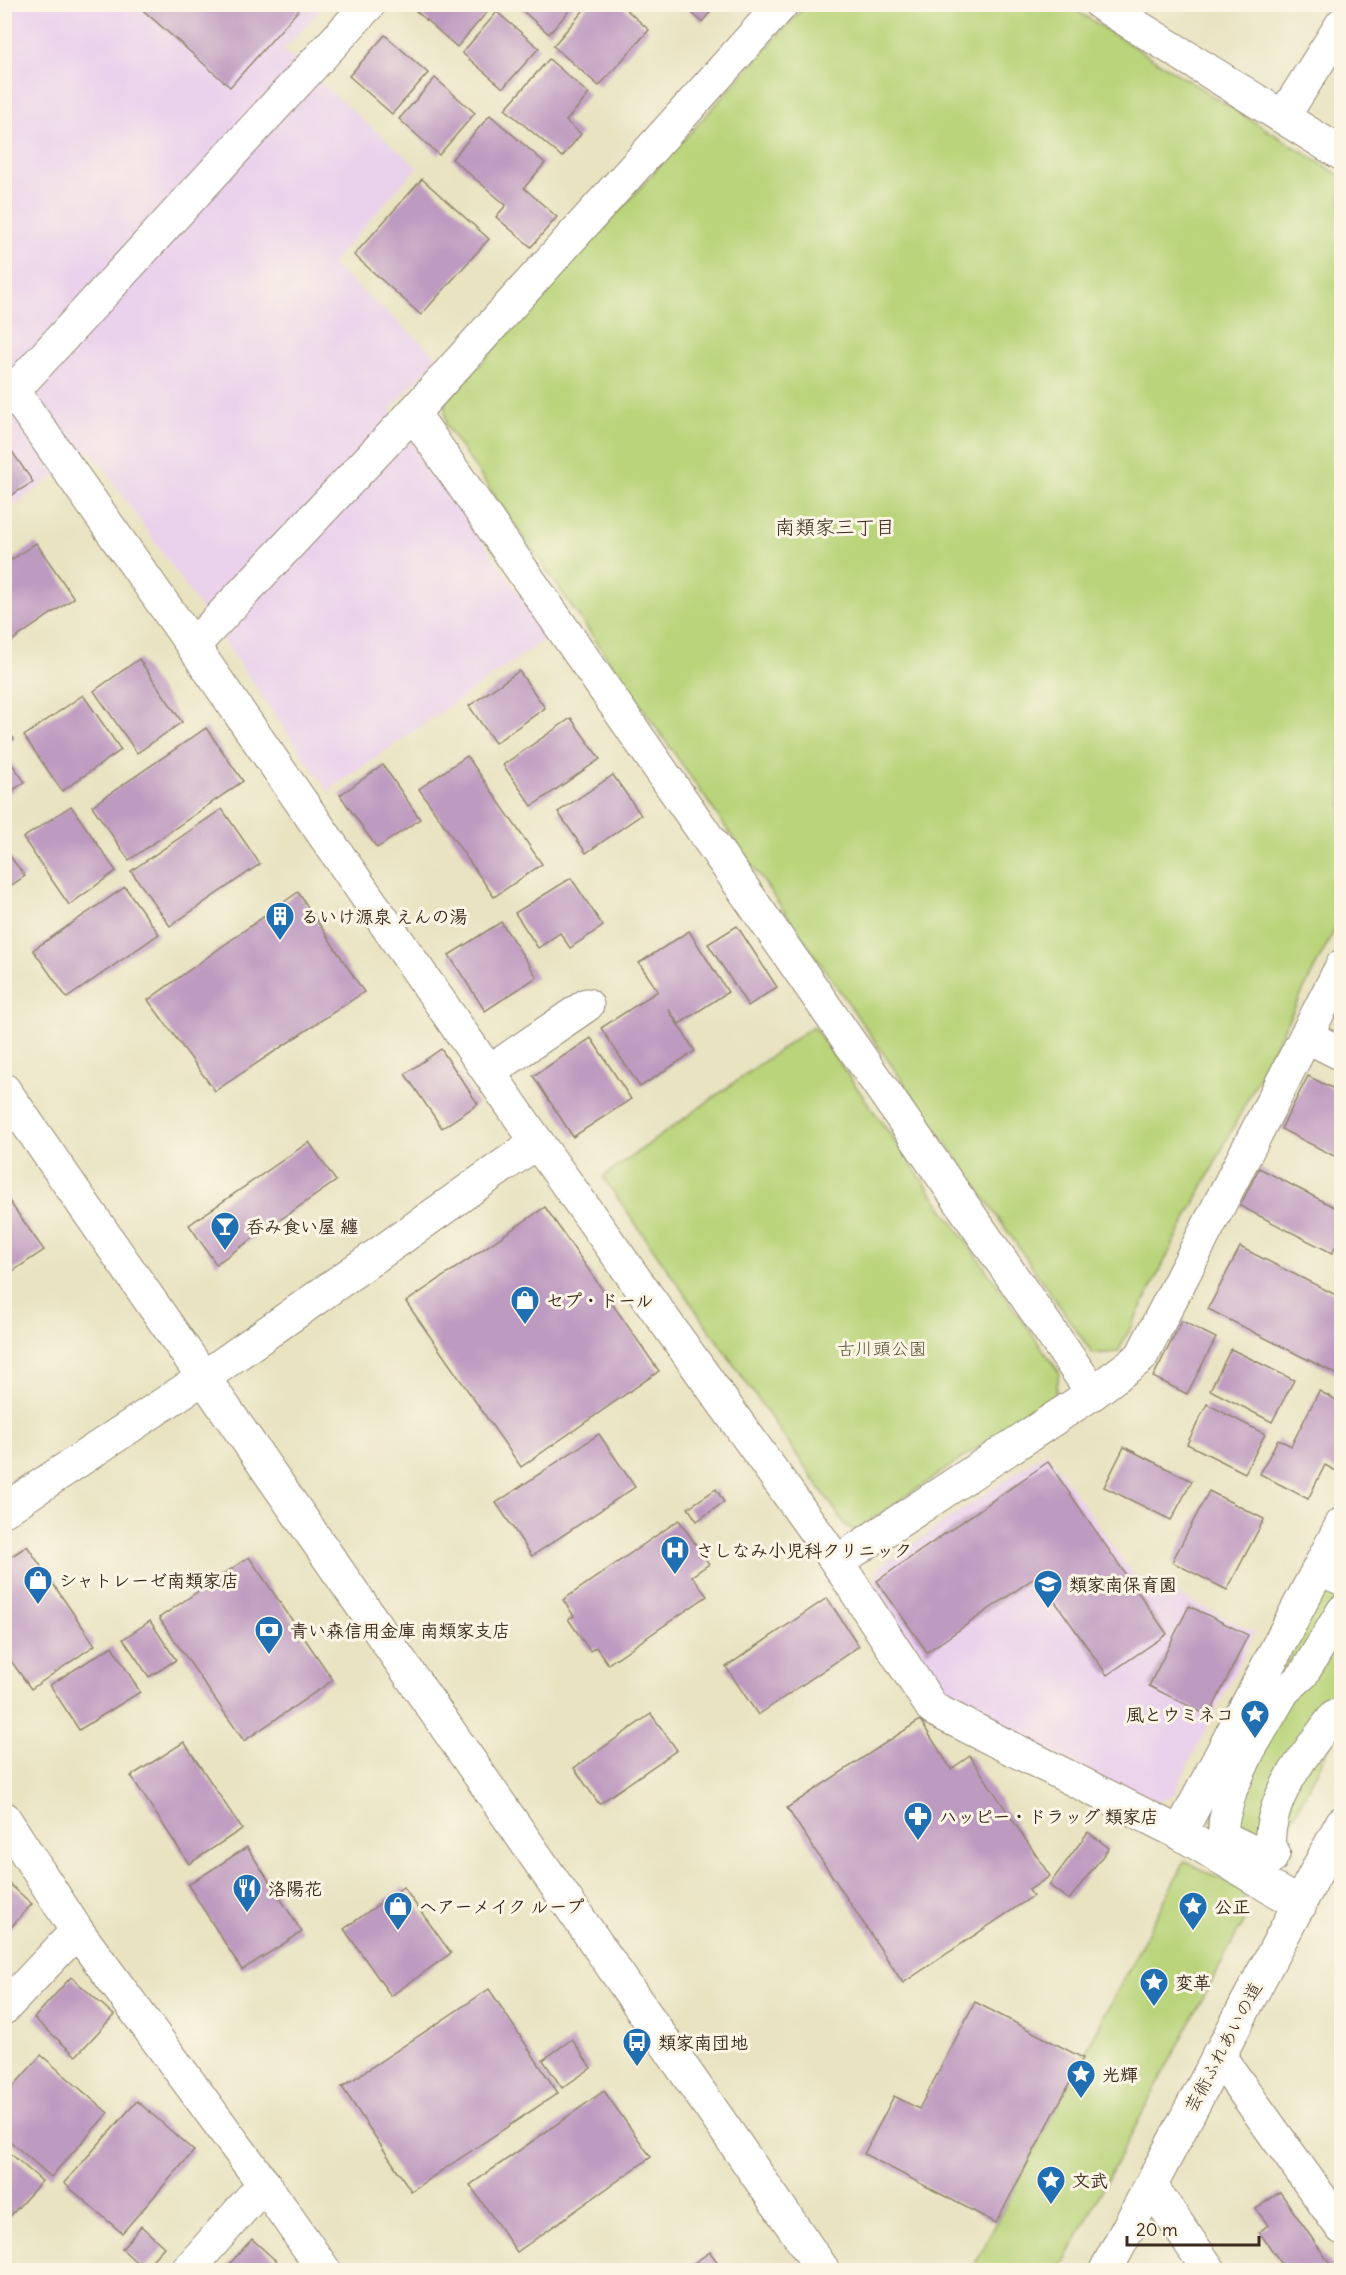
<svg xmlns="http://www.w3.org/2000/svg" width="1346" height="2275" viewBox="0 0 1346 2275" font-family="Delius,'Klee One',sans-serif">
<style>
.built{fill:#ead1ec}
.green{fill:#b9d47a;stroke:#7a7f4c;stroke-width:1.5}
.building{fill:#bd9ac0}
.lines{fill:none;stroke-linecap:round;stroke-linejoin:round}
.pedestrian-casing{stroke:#928670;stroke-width:32}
.minor-casing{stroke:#928670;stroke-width:35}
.tertiary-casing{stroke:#928670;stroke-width:35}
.pedestrian{stroke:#fff;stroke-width:30}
.minor{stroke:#fff;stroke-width:33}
.tertiary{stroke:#fff;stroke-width:33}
.labels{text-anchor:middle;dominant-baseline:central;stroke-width:6;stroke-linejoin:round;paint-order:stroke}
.poi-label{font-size:18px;font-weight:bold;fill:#3b2a1e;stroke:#fcf5e5;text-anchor:start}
.park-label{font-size:18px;fill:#5a5435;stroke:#fcf5e5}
.street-label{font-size:18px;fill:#3b2a1e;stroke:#fcf5e5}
.neighbourhood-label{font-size:20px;fill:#3b2a1e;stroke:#fcf5e5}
</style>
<rect width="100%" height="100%" fill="#fcf5e5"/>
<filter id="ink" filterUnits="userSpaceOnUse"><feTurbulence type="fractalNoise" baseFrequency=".0167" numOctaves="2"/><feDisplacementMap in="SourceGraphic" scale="12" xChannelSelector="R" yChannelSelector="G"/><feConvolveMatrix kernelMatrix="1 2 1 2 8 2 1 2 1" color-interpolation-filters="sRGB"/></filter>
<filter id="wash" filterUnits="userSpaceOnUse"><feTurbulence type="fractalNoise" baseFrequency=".008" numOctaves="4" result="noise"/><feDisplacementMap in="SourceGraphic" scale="24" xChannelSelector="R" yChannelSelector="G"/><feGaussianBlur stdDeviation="1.35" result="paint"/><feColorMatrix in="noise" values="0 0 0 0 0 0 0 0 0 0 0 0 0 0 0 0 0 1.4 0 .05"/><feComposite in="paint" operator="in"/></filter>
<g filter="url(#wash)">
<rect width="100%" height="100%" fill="#e9e3c2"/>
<g class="built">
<polygon points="5,5 325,5 283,50 417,167 331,264 438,357 390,410 549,636 328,791 91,450 5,511"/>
<polygon points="1046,1452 1132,1573 1255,1632 1173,1795 1152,1804 948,1698 872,1588 878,1568"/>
</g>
<g class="green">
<polygon points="806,5 1067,5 1341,176 1341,917 1118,1352 1093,1354 446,426 445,403"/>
<polygon points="813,1026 1059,1372 1056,1395 856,1530 847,1527 603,1177"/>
<polygon points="1341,1557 1341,1725 1272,1859 1214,1832 1211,1809"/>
<polygon points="1185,1861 1244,1891 1246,1916 1060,2270 972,2270"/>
</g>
<g id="blocks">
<g class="building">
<polygon points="136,4 304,4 230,87"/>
<polygon points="408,4 494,4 457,47"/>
<polygon points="515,4 575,4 549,34"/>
<polygon points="589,4 620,4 649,30 599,86 553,46"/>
<polygon points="682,4 717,4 702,22"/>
<polygon points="497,12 539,48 503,88 462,53"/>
<polygon points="385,35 428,73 392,114 349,76"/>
<polygon points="549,59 589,94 566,121 581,134 562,157 505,109"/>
<polygon points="435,78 475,113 439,155 399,119"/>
<polygon points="490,115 545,163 524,188 557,217 531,247 496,217 506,205 452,159"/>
<polygon points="422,179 489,239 421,315 354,255"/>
<polygon points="4,440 33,482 4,500"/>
<polygon points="36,543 74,598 4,646 4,565"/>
<polygon points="139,659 182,722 137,753 94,691"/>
<polygon points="519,671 545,708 495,743 469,706"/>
<polygon points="83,695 121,750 62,791 24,736"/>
<polygon points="571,718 600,759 532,806 503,765"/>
<polygon points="4,725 14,739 4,745"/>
<polygon points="206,728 243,781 129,860 92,806"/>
<polygon points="4,753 25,782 4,796"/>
<polygon points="467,756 542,864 494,897 419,789"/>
<polygon points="383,765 420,819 377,848 340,795"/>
<polygon points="613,775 641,815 586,853 558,812"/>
<polygon points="71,806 116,871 69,905 23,838"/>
<polygon points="222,809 260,864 170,926 131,871"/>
<polygon points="9,855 25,876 4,890 4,858"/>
<polygon points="571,878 603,926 570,948 560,933 538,948 515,913"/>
<polygon points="125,887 159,934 67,998 33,950"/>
<polygon points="298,892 364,992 215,1091 148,1000"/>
<polygon points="501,922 537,977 485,1011 449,955"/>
<polygon points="737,926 777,987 748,1006 708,944"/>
<polygon points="689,931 728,992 679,1024 668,1009 695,1051 640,1087 601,1028 658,991 639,963"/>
<polygon points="591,1038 631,1099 573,1137 533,1076"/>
<polygon points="441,1049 478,1104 442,1128 405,1074"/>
<polygon points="1308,1076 1342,1093 1342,1160 1281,1129"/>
<polygon points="309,1142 336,1181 216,1264 189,1225"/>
<polygon points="1259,1168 1342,1211 1342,1235 1332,1253 1240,1206"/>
<polygon points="4,1194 44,1250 4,1277"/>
<polygon points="545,1207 659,1371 521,1467 406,1302"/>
<polygon points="1240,1247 1342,1298 1340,1376 1208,1309"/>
<polygon points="1182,1321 1216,1338 1187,1394 1153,1377"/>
<polygon points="1231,1349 1294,1380 1272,1422 1210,1390"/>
<polygon points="1319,1391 1342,1403 1342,1460 1336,1471 1325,1465 1308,1499 1260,1474 1278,1439 1291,1446"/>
<polygon points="1207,1404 1265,1434 1245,1473 1187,1444"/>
<polygon points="599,1434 635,1487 532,1556 496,1503"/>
<polygon points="1124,1447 1192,1481 1171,1520 1104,1487"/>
<polygon points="1048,1462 1167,1634 1107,1675 1037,1576 927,1652 877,1581"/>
<polygon points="716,1489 724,1502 697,1521 688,1508"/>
<polygon points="1209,1491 1264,1519 1227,1590 1172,1562"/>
<polygon points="679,1520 709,1564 692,1576 707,1596 608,1664 596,1647 590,1651 568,1619 574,1616 563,1600"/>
<polygon points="27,1546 95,1645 31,1689 4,1651 4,1561"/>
<polygon points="249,1557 333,1680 244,1741 159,1618"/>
<polygon points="827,1598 859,1646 758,1715 726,1667"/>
<polygon points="1189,1606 1248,1635 1209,1716 1149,1686"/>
<polygon points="150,1621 176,1660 149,1677 123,1639"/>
<polygon points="112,1646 140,1692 79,1730 50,1685"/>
<polygon points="651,1714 677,1750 599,1804 574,1768"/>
<polygon points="920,1720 951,1769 970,1756 1050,1876 1029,1890 1033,1896 903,1983 787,1808"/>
<polygon points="184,1742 242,1829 189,1864 131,1776"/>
<polygon points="1088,1832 1109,1848 1069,1900 1049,1885"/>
<polygon points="247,1847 302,1932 242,1970 188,1885"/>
<polygon points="4,1879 32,1904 4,1935"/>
<polygon points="403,1887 451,1953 391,1996 344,1929"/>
<polygon points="71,1977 114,2015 76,2056 34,2018"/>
<polygon points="489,1989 558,2093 411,2191 342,2087"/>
<polygon points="975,2002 1083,2058 996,2223 864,2154 894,2096 919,2109"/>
<polygon points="572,2039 591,2068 562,2088 543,2060"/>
<polygon points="41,2055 108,2113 51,2177 4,2136 4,2097"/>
<polygon points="604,2091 651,2157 517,2252 470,2185"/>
<polygon points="137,2101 194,2151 122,2233 64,2183"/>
<polygon points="4,2148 42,2181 4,2223"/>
<polygon points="1280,2192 1334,2270 1286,2270 1259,2232 1268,2225 1256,2209"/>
<polygon points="141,2226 164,2247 144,2269 122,2249"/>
<polygon points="252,2239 285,2269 284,2270 224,2270"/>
<polygon points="710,2252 723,2270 684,2270"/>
</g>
</g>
</g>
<g filter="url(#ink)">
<use href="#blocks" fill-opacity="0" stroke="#928670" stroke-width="1.5"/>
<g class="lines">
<g class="pedestrian-casing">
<g id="pedestrian">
<polyline points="1342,1557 1332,1576 1342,1580"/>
<path d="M1342 1610 1303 1675 1285 1691 1250 1751 1232 1790 1224 1820 1223 1836 1272 1859 1275 1853 1270 1849C1267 1797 1306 1754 1334 1715L1342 1714"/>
</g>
</g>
<g class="minor-casing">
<g id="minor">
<polyline points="369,4 13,391 193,646 537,1142 837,1562 933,1709 1180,1833 1300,1905"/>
<polyline points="1101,4 1342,154"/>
<polyline points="1283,117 1342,24"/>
<polyline points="413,413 1093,1393"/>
<polyline points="193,646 413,413 782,4"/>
<polyline points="1306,1036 1342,1054"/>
<polyline points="489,1072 587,1005"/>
<polyline points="4,1510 203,1378 537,1142"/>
<polyline points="837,1562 1093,1393 1141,1357 1342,966"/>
<polyline points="4,1818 77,1931 264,2184 324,2270"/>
<polyline points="1180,1833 1342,1524"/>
<polyline points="4,2008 77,1931"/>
<polyline points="1218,2055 1342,2228"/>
<polyline points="1151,2186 1209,2270"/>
<polyline points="188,2270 264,2184"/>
</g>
</g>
<g class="tertiary-casing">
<g id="tertiary">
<polyline points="4,1090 823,2270"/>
<polyline points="1106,2270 1342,1823"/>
</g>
</g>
<use href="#pedestrian" class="pedestrian"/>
<use href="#minor" class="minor"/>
<use href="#tertiary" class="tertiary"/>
</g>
</g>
<defs>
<g id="building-pin" transform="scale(1.5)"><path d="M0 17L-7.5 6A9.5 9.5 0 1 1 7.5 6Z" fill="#1f6fb2" stroke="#fcf5e5"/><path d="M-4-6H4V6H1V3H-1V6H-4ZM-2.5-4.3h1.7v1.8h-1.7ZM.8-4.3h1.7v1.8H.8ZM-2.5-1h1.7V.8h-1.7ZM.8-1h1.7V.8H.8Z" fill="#fff"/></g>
<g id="bar-pin" transform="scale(1.5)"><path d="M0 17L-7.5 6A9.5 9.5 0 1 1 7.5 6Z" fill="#1f6fb2" stroke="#fcf5e5"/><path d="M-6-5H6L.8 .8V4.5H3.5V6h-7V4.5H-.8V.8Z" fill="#fff"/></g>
<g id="shop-pin" transform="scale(1.5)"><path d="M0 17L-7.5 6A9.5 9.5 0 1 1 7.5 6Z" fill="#1f6fb2" stroke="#fcf5e5"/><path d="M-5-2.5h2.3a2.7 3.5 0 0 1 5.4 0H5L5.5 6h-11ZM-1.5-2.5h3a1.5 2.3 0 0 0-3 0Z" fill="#fff"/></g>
<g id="hospital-pin" transform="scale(1.5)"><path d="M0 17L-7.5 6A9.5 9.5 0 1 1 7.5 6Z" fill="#1f6fb2" stroke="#fcf5e5"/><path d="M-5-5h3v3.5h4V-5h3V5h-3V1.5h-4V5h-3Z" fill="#fff"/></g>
<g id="school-pin" transform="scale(1.5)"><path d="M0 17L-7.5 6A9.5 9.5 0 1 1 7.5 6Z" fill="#1f6fb2" stroke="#fcf5e5"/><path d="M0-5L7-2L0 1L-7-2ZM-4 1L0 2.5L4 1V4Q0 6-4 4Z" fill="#fff"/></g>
<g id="bank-pin" transform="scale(1.5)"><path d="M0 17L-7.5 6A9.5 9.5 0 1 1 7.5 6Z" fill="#1f6fb2" stroke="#fcf5e5"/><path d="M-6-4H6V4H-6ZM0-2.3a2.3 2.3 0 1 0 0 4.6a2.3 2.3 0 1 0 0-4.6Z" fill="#fff"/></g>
<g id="sight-pin" transform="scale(1.5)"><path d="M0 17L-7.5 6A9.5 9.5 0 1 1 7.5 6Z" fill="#1f6fb2" stroke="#fcf5e5"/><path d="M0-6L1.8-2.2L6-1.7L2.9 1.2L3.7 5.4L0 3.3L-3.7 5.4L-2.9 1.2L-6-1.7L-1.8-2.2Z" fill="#fff"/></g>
<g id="pharmacy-pin" transform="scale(1.5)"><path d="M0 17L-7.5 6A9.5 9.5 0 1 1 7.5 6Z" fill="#1f6fb2" stroke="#fcf5e5"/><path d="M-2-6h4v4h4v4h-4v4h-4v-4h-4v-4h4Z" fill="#fff"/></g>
<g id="restaurant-pin" transform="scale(1.5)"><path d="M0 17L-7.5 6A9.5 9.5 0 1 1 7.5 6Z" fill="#1f6fb2" stroke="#fcf5e5"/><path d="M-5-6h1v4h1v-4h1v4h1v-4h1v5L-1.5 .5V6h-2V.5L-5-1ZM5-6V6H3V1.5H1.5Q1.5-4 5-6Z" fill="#fff"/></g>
<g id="bus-pin" transform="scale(1.5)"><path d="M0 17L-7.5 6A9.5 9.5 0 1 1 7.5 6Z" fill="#1f6fb2" stroke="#fcf5e5"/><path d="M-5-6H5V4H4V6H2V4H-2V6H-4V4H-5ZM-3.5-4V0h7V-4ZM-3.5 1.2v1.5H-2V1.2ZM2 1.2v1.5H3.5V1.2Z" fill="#fff"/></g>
</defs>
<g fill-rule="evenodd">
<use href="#building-pin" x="280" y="916"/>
<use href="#bar-pin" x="225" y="1226"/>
<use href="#shop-pin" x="525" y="1300"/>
<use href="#hospital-pin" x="675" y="1550"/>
<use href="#shop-pin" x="38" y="1580"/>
<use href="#school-pin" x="1048" y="1584"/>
<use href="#bank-pin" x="269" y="1630"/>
<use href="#sight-pin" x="1255" y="1714"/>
<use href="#pharmacy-pin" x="918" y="1816"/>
<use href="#restaurant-pin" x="247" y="1888"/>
<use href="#shop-pin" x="398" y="1906"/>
<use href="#sight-pin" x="1193" y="1906"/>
<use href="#sight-pin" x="1154" y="1982"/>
<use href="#bus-pin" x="637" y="2042"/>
<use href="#sight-pin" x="1081" y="2074"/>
<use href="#sight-pin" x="1051" y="2180"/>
</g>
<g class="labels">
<g class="poi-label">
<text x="301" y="916">るいけ源泉 えんの湯</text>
<text x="246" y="1226">呑み食い屋 纏</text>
<text x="546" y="1300">セプ・ドール</text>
<text x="696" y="1550">さしなみ小児科クリニック</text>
<text x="59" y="1580">シャトレーゼ南類家店</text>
<text x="1069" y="1584">類家南保育園</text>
<text x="290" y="1630">青い森信用金庫 南類家支店</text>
<text x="1234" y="1714" text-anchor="end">風とウミネコ</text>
<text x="939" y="1816">ハッピー・ドラッグ 類家店</text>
<text x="268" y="1888">洛陽花</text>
<text x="419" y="1906">ヘアーメイク ループ</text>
<text x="1214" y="1906">公正</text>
<text x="1175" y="1982">変革</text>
<text x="658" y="2042">類家南団地</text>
<text x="1102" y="2074">光輝</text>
<text x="1072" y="2180">文武</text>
</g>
<g class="park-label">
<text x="882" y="1348">古川頭公園</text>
</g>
<g class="street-label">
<text transform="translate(1223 2047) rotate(-62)">芸術ふれあいの道</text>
</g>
<g class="neighbourhood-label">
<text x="835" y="526">南類家三丁目</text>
</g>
</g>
<rect width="1346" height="2275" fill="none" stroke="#fcf5e5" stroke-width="24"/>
<path d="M1127 2236v9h132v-9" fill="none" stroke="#3b2a1e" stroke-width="3"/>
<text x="1136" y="2236" font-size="18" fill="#3b2a1e" stroke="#fcf5e5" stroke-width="4.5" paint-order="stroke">20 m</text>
</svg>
